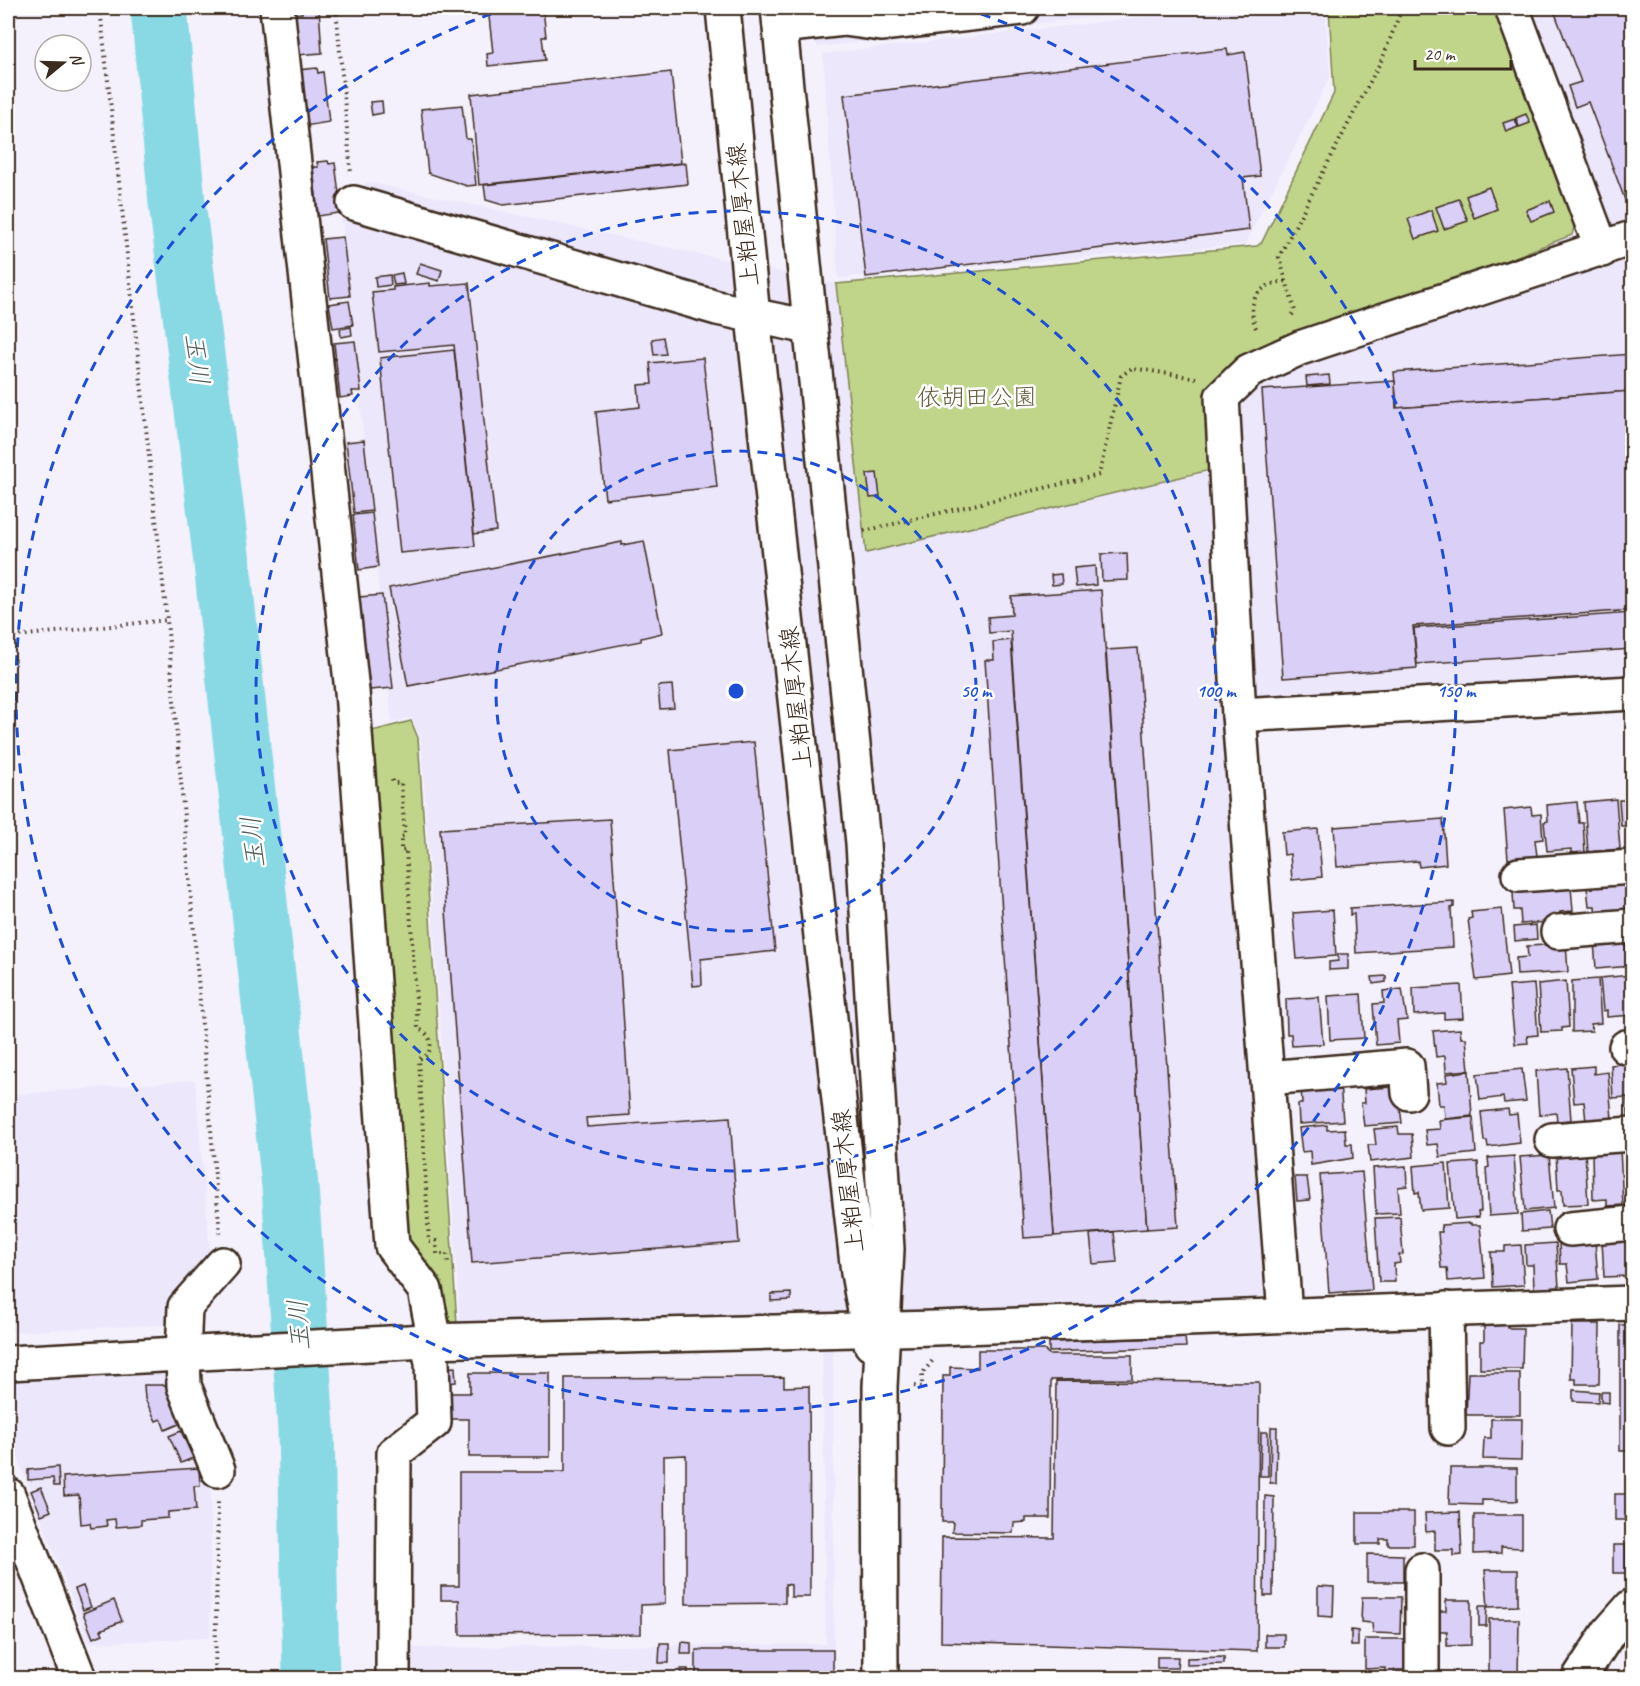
<svg xmlns="http://www.w3.org/2000/svg" width="1640" height="1686" viewBox="0 0 1640 1686" font-family="Caveat,'Klee One',sans-serif">
<style>
.built{fill:#ece7fb}
.green{fill:#c0d58a;stroke:#7e8054;stroke-width:1.5}
.lines{fill:none;stroke-linecap:round;stroke-linejoin:round}
.river{stroke:#89d9e4;stroke-width:57}
.building{fill:#dacff7;stroke:#3b2a1e;stroke-width:1.5}
.minor-casing{stroke:#3b2a1e;stroke-width:38}
.major-casing{stroke:#3b2a1e;stroke-width:38}
.path{stroke:#3b2a1e;stroke-width:4;stroke-dasharray:1.5 4.5;stroke-linecap:butt}
.minor{stroke:#fff;stroke-width:33}
.major{stroke:#fff;stroke-width:33}
.ring{fill:none;stroke:#1d4ed8;stroke-width:3;stroke-dasharray:10 8}
.labels{text-anchor:middle;dominant-baseline:central;stroke-width:5;stroke-linejoin:round;paint-order:stroke}
.street-label{font-size:24px;fill:#3b2a1e;stroke:#fff}
.park-label{font-size:24px;fill:#635d3e;stroke:#fff}
.water-label{font-size:26px;font-style:italic;fill:#525f59;stroke:#fff}
.centre{fill:#1d4ed8;stroke:#fff;stroke-width:3}
.ring-label{font-size:18px;text-anchor:middle;font-weight:bold;fill:#1d4ed8;stroke:#fff;stroke-width:5;stroke-linejoin:round;paint-order:stroke}
</style>
<rect width="100%" height="100%" fill="#f4f1fd"/>
<filter id="ink" filterUnits="userSpaceOnUse"><feTurbulence type="fractalNoise" baseFrequency=".0167" numOctaves="2"/><feDisplacementMap in="SourceGraphic" scale="12" xChannelSelector="R" yChannelSelector="G"/><feConvolveMatrix kernelMatrix="1 2 1 2 8 2 1 2 1" color-interpolation-filters="sRGB"/></filter>
<g filter="url(#ink)">
<g class="built">
<polygon points="812,8 1177,8 817,47"/>
<polygon points="1222,8 1325,8 1330,77 1245,244 838,278 823,54"/>
<polygon points="1531,8 1632,8 1632,680 1226,700 1266,1297 833,1314 834,1678 404,1678 404,1648 826,1644 822,1317 460,1323 421,739 412,718 392,722 341,211 367,182 836,284 866,552 1243,463 1240,411 1252,386 1612,248"/>
<polygon points="195,1080 211,1263 176,1324 8,1332 8,1095"/>
<polygon points="177,1373 211,1473 210,1638 89,1643 8,1432 8,1380 21,1375"/>
</g>
<g class="green">
<polygon points="1329,8 1502,8 1579,209 1572,235 1238,363 1210,470 866,553 836,284 1257,246 1262,242 1334,93"/>
<polygon points="411,721 418,738 457,1324 436,1324 404,1255 372,731"/>
</g>
<g class="lines">
<polyline class="river" points="159,8 177,203 221,554 290,1186 306,1429 311,1678"/>
</g>
<g class="building">
<polygon points="301,8 319,8 322,53 296,55 293,14 302,13"/>
<polygon points="488,8 543,8 546,37 542,37 545,60 488,66 487,54 493,53"/>
<polygon points="1553,8 1629,8 1632,18 1632,213 1630,213 1588,102 1575,107 1568,86 1581,82"/>
<polygon points="1227,49 1228,55 1245,52 1260,176 1243,178 1249,230 866,277 844,95"/>
<polygon points="317,68 318,73 323,72 329,122 305,126 298,70"/>
<polygon points="671,72 681,163 479,185 471,94"/>
<polygon points="382,101 383,113 372,115 370,102"/>
<polygon points="462,105 466,139 471,139 476,185 467,186 428,173 421,109"/>
<polygon points="1526,114 1530,123 1519,127 1516,118"/>
<polygon points="1515,119 1518,127 1506,132 1503,123"/>
<polygon points="328,161 329,164 335,163 341,209 338,209 339,213 318,216 313,167 318,167 317,162"/>
<polygon points="686,163 688,184 503,205 486,200 484,185"/>
<polygon points="1489,187 1497,209 1474,218 1466,196"/>
<polygon points="1459,199 1468,221 1444,229 1436,207"/>
<polygon points="1550,201 1554,212 1531,221 1526,210"/>
<polygon points="1431,210 1438,231 1415,239 1408,219"/>
<polygon points="343,237 350,296 330,298 323,239"/>
<polygon points="420,263 442,270 439,281 416,274"/>
<polygon points="402,273 404,284 394,285 392,275"/>
<polygon points="390,275 391,285 376,287 375,277"/>
<polygon points="430,283 430,286 469,283 496,531 474,534 454,345 379,352 372,292 393,290 393,287"/>
<polygon points="349,301 353,325 333,328 329,304"/>
<polygon points="351,327 352,335 341,337 340,329"/>
<polygon points="663,337 666,354 654,355 652,339"/>
<polygon points="355,341 361,391 352,391 353,396 340,398 334,343"/>
<polygon points="454,350 475,546 400,553 380,358"/>
<polygon points="1632,354 1632,391 1397,408 1394,372"/>
<polygon points="703,358 717,487 605,499 596,412 640,407 638,385 652,384 650,363"/>
<polygon points="1329,375 1330,384 1307,386 1306,377"/>
<polygon points="1395,381 1396,408 1632,391 1632,610 1413,626 1417,668 1283,678 1262,390"/>
<polygon points="364,440 372,511 354,513 346,442"/>
<polygon points="877,473 880,497 870,498 867,474"/>
<polygon points="372,513 378,567 359,570 353,515"/>
<polygon points="644,541 662,633 641,638 641,641 408,686 389,588 622,542 622,545"/>
<polygon points="1127,553 1128,580 1102,581 1101,554"/>
<polygon points="1095,566 1096,585 1076,587 1074,568"/>
<polygon points="1061,574 1062,584 1052,585 1051,575"/>
<polygon points="1101,590 1147,1229 1054,1236 1011,631 989,633 988,617 1012,615 1011,596"/>
<polygon points="382,595 393,688 370,690 359,597"/>
<polygon points="1632,613 1632,649 1417,664 1414,628"/>
<polygon points="1011,640 1054,1236 1024,1238 985,660 994,660 993,642"/>
<polygon points="1138,648 1178,1227 1147,1229 1106,650"/>
<polygon points="672,685 674,708 660,709 658,686"/>
<polygon points="754,742 775,951 701,959 702,985 693,986 670,750"/>
<polygon points="1616,799 1620,849 1588,852 1584,802"/>
<polygon points="1619,800 1630,800 1632,826 1621,826"/>
<polygon points="1577,802 1579,823 1583,823 1585,853 1572,853 1572,849 1547,851 1544,822 1548,821 1547,805"/>
<polygon points="1531,807 1532,815 1541,814 1543,839 1535,840 1537,856 1508,859 1504,810"/>
<polygon points="610,819 630,1115 586,1118 587,1127 730,1117 739,1243 472,1263 440,829"/>
<polygon points="1443,819 1446,864 1419,867 1418,861 1337,867 1334,827"/>
<polygon points="1318,829 1322,877 1292,880 1290,854 1284,855 1282,832"/>
<polygon points="1632,884 1632,915 1596,916 1595,906 1589,906 1587,887"/>
<polygon points="1571,887 1573,911 1560,912 1561,921 1521,924 1520,910 1514,910 1513,892"/>
<polygon points="1454,902 1454,907 1451,908 1453,947 1356,953 1354,914 1350,915 1350,908"/>
<polygon points="1502,909 1509,976 1476,980 1468,919 1472,918 1471,912"/>
<polygon points="1333,910 1336,956 1297,959 1293,913"/>
<polygon points="1536,925 1537,939 1515,941 1514,927"/>
<polygon points="1625,939 1626,952 1632,952 1632,966 1596,969 1594,941"/>
<polygon points="1566,944 1568,972 1517,975 1516,958 1528,957 1527,946"/>
<polygon points="1338,954 1348,954 1348,969 1329,970 1329,962 1338,961"/>
<polygon points="1632,975 1632,1015 1607,1017 1607,1010 1603,1011 1600,978"/>
<polygon points="1386,976 1386,982 1373,984 1372,977"/>
<polygon points="1598,979 1601,1023 1591,1024 1592,1031 1572,1032 1572,981"/>
<polygon points="1566,981 1569,1027 1562,1028 1562,1031 1541,1032 1538,984"/>
<polygon points="1534,984 1538,1035 1527,1036 1528,1043 1515,1044 1509,986"/>
<polygon points="1461,985 1463,1018 1444,1019 1444,1013 1414,1015 1413,988"/>
<polygon points="1402,989 1407,1020 1397,1021 1399,1043 1376,1045 1373,1004 1384,1003 1383,991"/>
<polygon points="1361,994 1364,1038 1330,1040 1328,996"/>
<polygon points="1319,997 1323,1044 1292,1046 1291,1034 1287,1034 1286,999"/>
<polygon points="1460,1029 1461,1038 1466,1038 1469,1070 1446,1072 1445,1056 1436,1057 1433,1031"/>
<polygon points="1632,1063 1632,1113 1628,1114 1627,1097 1613,1098 1611,1065"/>
<polygon points="1594,1066 1594,1074 1608,1072 1612,1119 1586,1122 1584,1102 1574,1103 1571,1068"/>
<polygon points="1567,1068 1571,1120 1557,1121 1556,1113 1539,1115 1536,1071"/>
<polygon points="1522,1069 1526,1101 1504,1103 1503,1097 1480,1100 1477,1074"/>
<polygon points="1469,1071 1472,1116 1445,1119 1444,1105 1439,1105 1437,1083 1447,1082 1446,1074"/>
<polygon points="1340,1083 1343,1121 1299,1124 1298,1104 1302,1104 1301,1085"/>
<polygon points="1392,1087 1399,1099 1402,1123 1364,1126 1361,1103 1365,1103 1364,1089"/>
<polygon points="1508,1109 1509,1115 1517,1114 1520,1143 1488,1147 1487,1141 1484,1141 1481,1112"/>
<polygon points="1473,1117 1476,1153 1440,1157 1438,1144 1427,1145 1425,1130 1440,1129 1439,1120"/>
<polygon points="1327,1125 1327,1130 1345,1129 1346,1144 1352,1144 1353,1158 1311,1165 1310,1151 1302,1152 1299,1128"/>
<polygon points="1398,1127 1399,1134 1412,1134 1414,1157 1370,1162 1368,1145 1376,1145 1374,1129"/>
<polygon points="1632,1149 1632,1198 1629,1199 1625,1150"/>
<polygon points="1620,1150 1623,1205 1607,1206 1607,1199 1593,1200 1592,1151"/>
<polygon points="1585,1151 1588,1204 1563,1205 1562,1190 1558,1190 1556,1153"/>
<polygon points="1549,1155 1554,1208 1525,1211 1520,1157"/>
<polygon points="1514,1156 1518,1214 1489,1216 1486,1168 1489,1167 1488,1158"/>
<polygon points="1478,1162 1481,1211 1478,1212 1479,1217 1455,1219 1450,1164"/>
<polygon points="1446,1163 1449,1208 1421,1210 1419,1192 1415,1193 1413,1166"/>
<polygon points="1406,1166 1407,1186 1398,1187 1400,1213 1376,1214 1373,1168"/>
<polygon points="1362,1172 1372,1290 1329,1293 1320,1175"/>
<polygon points="1295,1177 1307,1177 1310,1200 1297,1201"/>
<polygon points="1548,1211 1550,1229 1522,1231 1521,1214"/>
<polygon points="1400,1217 1403,1254 1399,1255 1400,1263 1394,1264 1395,1282 1379,1282 1375,1218"/>
<polygon points="1471,1223 1471,1225 1480,1225 1485,1278 1448,1281 1447,1268 1441,1268 1438,1232 1442,1232 1441,1225"/>
<polygon points="1114,1232 1117,1262 1093,1264 1090,1234"/>
<polygon points="1628,1238 1631,1269 1628,1270 1628,1276 1604,1277 1602,1240"/>
<polygon points="1595,1240 1598,1279 1569,1282 1567,1264 1560,1264 1559,1243"/>
<polygon points="1556,1243 1559,1287 1534,1289 1533,1265 1526,1265 1525,1245"/>
<polygon points="1521,1245 1524,1285 1493,1287 1491,1252 1505,1252 1505,1246"/>
<polygon points="791,1293 791,1300 771,1301 771,1294"/>
<polygon points="1572,1324 1600,1324 1599,1384 1576,1384 1576,1379 1571,1379"/>
<polygon points="1508,1325 1508,1328 1523,1328 1522,1369 1480,1369 1480,1341 1484,1341 1484,1326"/>
<rect x="1620" y="1325" width="12" height="126"/>
<polygon points="1185,1337 1186,1347 1049,1352 1049,1342"/>
<polygon points="978,1350 1044,1350 1050,1355 1132,1355 1132,1379 1051,1380 1050,1518 1026,1518 1026,1522 1014,1523 1013,1533 952,1532 953,1522 942,1522 943,1376 950,1376 950,1367 978,1368"/>
<polygon points="455,1367 456,1382 445,1383 444,1368"/>
<polygon points="470,1373 550,1373 550,1457 469,1457 469,1419 448,1419 448,1393 470,1393"/>
<polygon points="1468,1373 1520,1373 1520,1415 1466,1415"/>
<polygon points="784,1377 784,1387 809,1386 810,1597 791,1597 791,1585 785,1584 785,1603 686,1604 686,1455 664,1456 665,1604 641,1605 641,1634 460,1635 459,1600 441,1600 441,1586 459,1586 459,1472 565,1472 565,1378"/>
<polygon points="1056,1381 1259,1382 1257,1651 941,1642 942,1537 1054,1538"/>
<polygon points="144,1385 171,1385 184,1422 165,1430 161,1419 156,1421 145,1399"/>
<polygon points="1573,1390 1599,1392 1598,1402 1573,1401"/>
<polygon points="1601,1392 1609,1392 1609,1403 1601,1402"/>
<polygon points="1491,1419 1522,1419 1521,1460 1483,1459 1484,1438 1491,1438"/>
<polygon points="1271,1427 1277,1427 1276,1483 1270,1483"/>
<polygon points="181,1431 193,1458 181,1463 169,1436"/>
<polygon points="1261,1432 1268,1432 1268,1476 1260,1476"/>
<polygon points="58,1467 59,1486 54,1486 53,1478 28,1480 28,1470"/>
<polygon points="199,1468 200,1486 194,1486 196,1510 168,1512 168,1518 141,1520 141,1525 116,1527 115,1519 106,1520 107,1526 91,1528 90,1523 81,1524 79,1495 64,1496 63,1477"/>
<polygon points="1450,1468 1517,1468 1517,1501 1482,1500 1482,1505 1449,1504"/>
<polygon points="41,1487 51,1511 41,1515 31,1491"/>
<rect x="1615" y="1494" width="17" height="26"/>
<polygon points="1265,1496 1274,1497 1273,1596 1264,1596"/>
<polygon points="1357,1512 1414,1512 1414,1545 1388,1545 1388,1539 1380,1539 1380,1544 1357,1544"/>
<polygon points="1460,1512 1462,1555 1453,1556 1453,1550 1435,1550 1435,1531 1426,1532 1425,1513"/>
<polygon points="1474,1515 1522,1515 1522,1548 1501,1547 1501,1553 1474,1554"/>
<rect x="1613" y="1545" width="13" height="28"/>
<polygon points="1367,1554 1403,1555 1403,1582 1367,1582"/>
<polygon points="1485,1570 1518,1570 1518,1606 1488,1607"/>
<polygon points="83,1586 91,1607 83,1610 75,1589"/>
<polygon points="1318,1586 1334,1587 1333,1617 1318,1616"/>
<polygon points="1362,1597 1401,1597 1400,1634 1373,1633 1372,1623 1361,1622"/>
<polygon points="114,1600 122,1621 101,1630 103,1634 93,1638 83,1613"/>
<polygon points="1446,1600 1471,1600 1471,1645 1447,1646 1447,1631 1440,1631 1440,1611 1446,1611"/>
<polygon points="1479,1606 1487,1606 1486,1626 1479,1626"/>
<polygon points="1489,1619 1519,1619 1518,1677 1489,1677"/>
<polygon points="1351,1630 1358,1631 1358,1646 1351,1646"/>
<rect x="1265" y="1634" width="19" height="13"/>
<polygon points="1365,1639 1410,1639 1409,1670 1395,1670 1394,1677 1385,1676 1385,1668 1365,1669"/>
<polygon points="682,1642 691,1643 691,1654 681,1654"/>
<polygon points="660,1643 669,1643 669,1663 659,1663"/>
<rect x="696" y="1650" width="137" height="28"/>
<polygon points="1157,1657 1178,1657 1177,1668 1157,1668"/>
<polygon points="1224,1657 1224,1664 1187,1665 1187,1658"/>
<rect x="681" y="1669" width="7" height="9"/>
</g>
<g class="lines">
<g class="minor-casing">
<g id="minor">
<polyline points="277,8 352,691 392,1246 425,1290 432,1326 427,1341 432,1362 434,1422 394,1453 393,1678"/>
<polyline points="1512,8 1602,250"/>
<polyline points="780,26 844,19 881,24 1022,8"/>
<polyline points="354,203 717,308 809,327"/>
<polyline points="1239,715 1632,693"/>
<polyline points="1519,875 1632,867"/>
<polyline points="1558,932 1632,926"/>
<polyline points="1626,1047 1632,1046"/>
<polyline points="1267,1078 1407,1066 1409,1093"/>
<polyline points="1552,1140 1632,1134"/>
<polyline points="1570,1229 1632,1223"/>
<polyline points="1446,1309 1448,1428"/>
<polyline points="1285,1314 1239,715 1222,397 1249,371 1300,348 1632,238"/>
<polyline points="8,1363 427,1341 935,1328 1632,1303"/>
<polyline points="218,1470 184,1386 183,1355 185,1307 223,1264"/>
<polyline points="8,1495 79,1678"/>
<polyline points="1422,1570 1422,1678"/>
<polyline points="1579,1678 1609,1632 1632,1606"/>
</g>
</g>
<g class="major-casing">
<g id="major">
<polyline points="723,8 753,317 858,1273 871,1344"/>
<polyline points="778,8 863,843 887,1249 880,1387 881,1678"/>
</g>
</g>
<g class="path">
<polyline points="100,8 167,620 220,1234"/>
<polyline points="336,8 351,173"/>
<polyline points="1292,315 1295,311 1279,257 1383,57 1402,8"/>
<path d="M1256 328C1245 301 1259 283 1287 281"/>
<polyline points="864,531 1099,475 1121,376 1132,368 1196,378"/>
<polyline points="8,637 167,620"/>
<path d="M392 780 393 783H401L405 836 401 837V851L406 850 418 1029C430 1033 434 1044 427 1055L419 1059 429 1242 436 1241 437 1254H447L448 1264"/>
<polyline points="914,1386 922,1387 922,1374 933,1360"/>
<polyline points="215,1678 218,1501"/>
</g>
<use href="#minor" class="minor"/>
<use href="#major" class="major"/>
</g>
</g>
<g class="ring">
<circle cx="736" cy="691" r="240"/>
<circle cx="736" cy="691" r="480"/>
<path d="M964 8A720 720 0 1 1 508 8"/>
</g>
<g class="labels">
<g class="street-label">
<text transform="translate(743 215) rotate(-96)">上粕屋厚木線</text>
<text transform="translate(796 698) rotate(-96)">上粕屋厚木線</text>
<text transform="translate(848 1181) rotate(-96)">上粕屋厚木線</text>
</g>
<g class="park-label">
<text x="977" y="397">依胡田公園</text>
</g>
<g class="water-label">
<text transform="translate(197 359) rotate(83)">玉川</text>
<text transform="translate(253 842) rotate(-96)">玉川</text>
<text transform="translate(299 1325) rotate(-94)">玉川</text>
</g>
</g>
<circle cx="736" cy="691" r="9" class="centre"/>
<g class="ring-label">
<text x="976" y="697">50 m</text>
<text x="1216" y="697">100 m</text>
<text x="1456" y="697">150 m</text>
</g>
<rect width="1640" height="1686" fill="none" stroke="#fff" stroke-width="30"/>
<rect x="15" y="15" width="1610" height="1656" fill="none" stroke="#3b2a1e" stroke-width="2" filter="url(#ink)"/>
<g transform="translate(63 63) rotate(71)"><circle r="28" fill="#ffffff" stroke="#b1aaa5" stroke-width="1.5"/>
<path d="M0-4.5L10 22L0 15L-10 22Z" fill="#3b2a1e"/>
<text y="-9" font-size="16" font-weight="bold" text-anchor="middle" fill="#3b2a1e">N</text>
</g>
<path d="M1415 60v9h96v-9" fill="none" stroke="#3b2a1e" stroke-width="3"/>
<text x="1424" y="60" font-size="18" fill="#3b2a1e" stroke="#ffffff" stroke-width="4.5" paint-order="stroke">20 m</text>
</svg>
